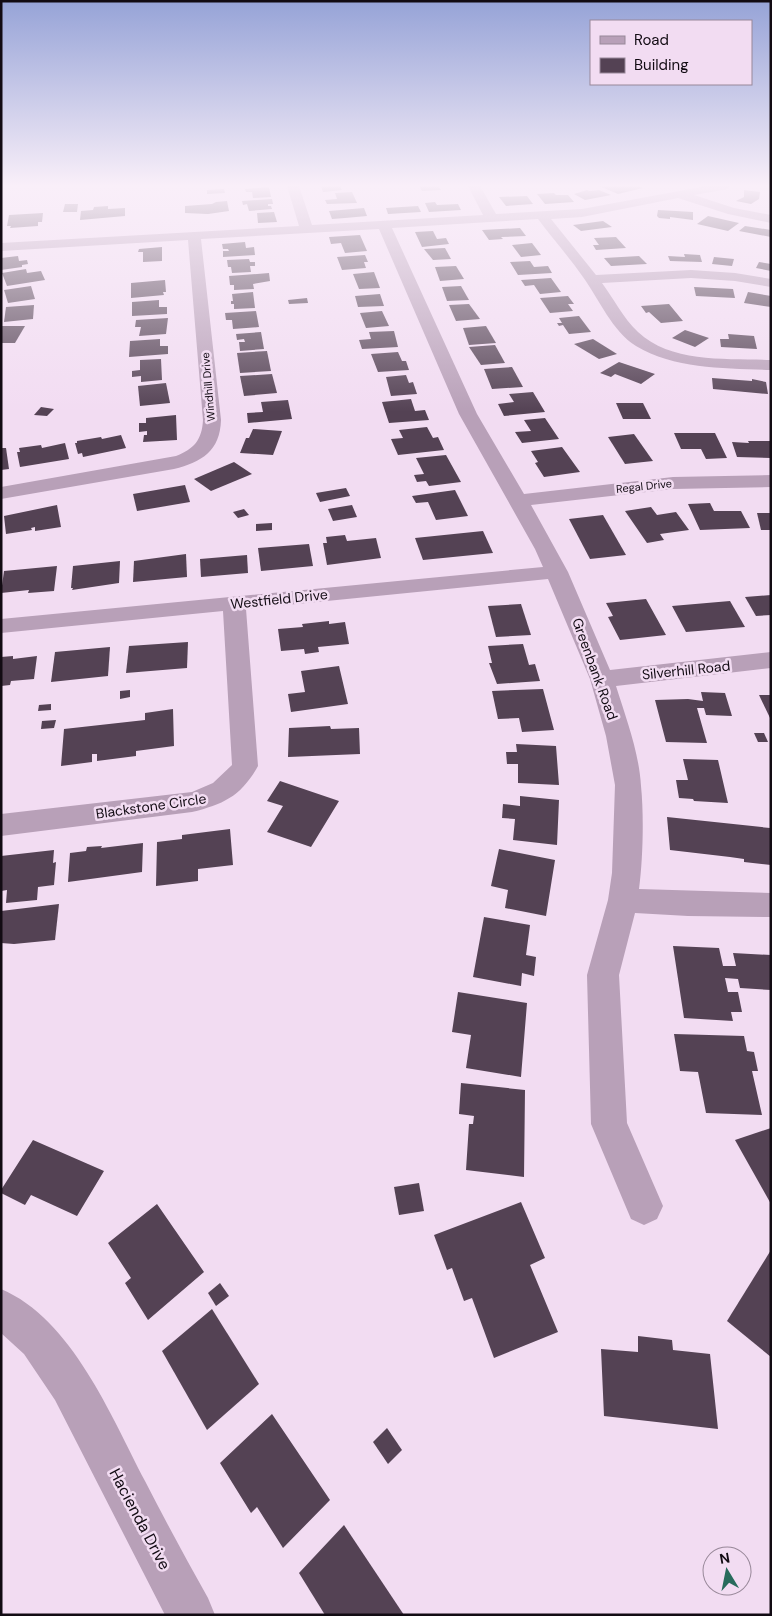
<svg xmlns="http://www.w3.org/2000/svg" width="772" height="1616" viewBox="0 0 772 1616" font-family="'DM Sans',sans-serif">
<style>
.building{fill:#544254}
.lines{fill:none;stroke-linecap:round;stroke-linejoin:round}
.minor{fill:#b8a0b8;fill-rule:evenodd}
.labels{text-anchor:middle;dominant-baseline:central;stroke-width:5;stroke-linejoin:round;paint-order:stroke}
.far-street-label{font-size:11px;fill:#120b13;stroke:#f2dcf2}
.street-label{font-size:14px;fill:#120b13;stroke:#f2dcf2}
.near-street-label{font-size:16px;fill:#120b13;stroke:#f2dcf2}
</style>
<rect width="100%" height="100%" fill="#f2dcf2"/>
<g class="building">
<polygon points="321,186 340,186 342,190 323,192"/>
<polygon points="419,186 438,186 441,190 422,191"/>
<polygon points="599,186 637,186 643,188 618,194"/>
<polygon points="269,187 271,197 253,198 252,192 246,192 245,189"/>
<polygon points="224,189 225,193 207,194 207,190"/>
<polygon points="587,190 590,191 599,190 611,195 585,200 574,194"/>
<polygon points="744,190 760,192 759,199 751,204 736,201 744,197"/>
<polygon points="352,192 357,203 327,204 325,200 337,199 335,193"/>
<polygon points="554,193 556,195 568,195 574,202 545,204 537,194"/>
<polygon points="527,196 533,204 506,206 499,197"/>
<polygon points="272,199 273,204 268,204 268,206 271,206 272,209 249,211 247,204 243,205 242,201"/>
<polygon points="227,201 229,211 208,214 185,213 185,206 212,204 216,202"/>
<polygon points="435,202 437,205 458,204 461,210 429,212 425,203"/>
<polygon points="65,204 78,204 77,212 63,212"/>
<polygon points="108,206 108,209 125,208 125,216 80,220 81,211 93,210 94,207"/>
<polygon points="418,206 421,212 388,214 386,208"/>
<polygon points="364,208 367,216 345,218 332,219 329,211"/>
<polygon points="658,210 693,212 693,220 670,217 670,219 659,218 657,216"/>
<polygon points="274,212 277,222 258,223 257,213"/>
<polygon points="43,213 42,222 38,222 38,226 10,228 11,226 7,226 9,215"/>
<polygon points="708,216 739,223 728,231 697,224"/>
<polygon points="603,221 612,227 581,231 573,225"/>
<polygon points="745,226 771,230 771,237 739,231"/>
<polygon points="520,228 526,236 501,237 503,239 489,240 482,230"/>
<polygon points="433,231 437,239 446,238 449,244 422,247 415,232"/>
<polygon points="360,235 367,251 345,253 341,243 331,244 329,237"/>
<polygon points="616,237 626,248 596,250 593,245 599,245 594,238"/>
<polygon points="245,242 246,248 254,247 255,255 223,257 223,251 229,251 228,249 223,249 222,244"/>
<polygon points="532,243 541,255 521,257 512,245"/>
<polygon points="162,247 162,261 143,262 143,252 138,252 139,249"/>
<polygon points="445,248 451,259 433,260 424,249"/>
<polygon points="684,254 700,255 702,262 670,261 668,256 685,257"/>
<polygon points="365,255 368,262 364,262 366,268 342,270 337,257"/>
<polygon points="18,256 19,261 27,260 28,264 22,265 22,267 1,270 1,258"/>
<polygon points="639,256 647,264 611,266 604,258"/>
<polygon points="714,257 734,259 732,266 712,264"/>
<polygon points="249,259 250,262 255,262 255,266 250,266 251,272 232,273 231,267 228,267 227,260"/>
<polygon points="530,261 534,267 548,266 552,273 518,275 510,262"/>
<polygon points="759,262 771,264 771,271 756,268"/>
<polygon points="456,266 464,279 440,281 435,267"/>
<polygon points="26,269 27,273 41,271 45,280 7,286 2,273"/>
<polygon points="374,272 380,288 359,289 353,274"/>
<polygon points="269,273 270,281 253,284 254,289 234,290 234,285 230,285 229,276"/>
<polygon points="551,278 561,292 540,294 534,285 525,286 521,280"/>
<polygon points="165,280 166,292 163,292 164,295 131,298 131,283"/>
<polygon points="31,286 35,299 8,303 4,290"/>
<polygon points="461,286 469,300 447,301 442,287"/>
<polygon points="694,287 733,289 735,298 696,296"/>
<polygon points="253,292 255,308 234,309 234,304 231,304 231,301 233,301 232,294"/>
<polygon points="748,292 771,296 771,307 744,303"/>
<polygon points="380,294 384,306 358,307 355,296"/>
<polygon points="568,296 574,304 568,304 573,311 550,313 540,298"/>
<polygon points="307,298 308,303 289,304 288,300"/>
<polygon points="159,300 159,307 167,307 167,314 132,316 132,302"/>
<polygon points="469,304 480,319 456,321 449,305"/>
<polygon points="669,304 683,321 661,323 649,312 646,313 641,306"/>
<polygon points="34,305 33,319 4,322 6,307"/>
<polygon points="256,311 259,327 233,329 232,320 226,320 225,313"/>
<polygon points="382,311 389,326 366,328 360,313"/>
<polygon points="579,316 591,332 569,334 563,325 559,326 557,323 562,323 559,318"/>
<polygon points="168,318 166,334 139,336 141,327 135,327 136,320"/>
<polygon points="1,326 25,326 15,343 1,343"/>
<polygon points="486,326 496,343 469,345 463,328"/>
<polygon points="685,330 709,338 695,347 672,338"/>
<polygon points="394,331 398,347 362,349 359,340 371,339 369,332"/>
<polygon points="261,332 264,349 240,351 239,342 245,342 244,339 237,340 236,334"/>
<polygon points="728,334 754,336 757,349 721,347 720,339 729,339"/>
<polygon points="160,339 160,346 168,346 168,354 129,357 130,341"/>
<polygon points="593,339 617,354 599,359 574,344"/>
<polygon points="495,345 505,363 481,365 469,347"/>
<polygon points="267,351 271,371 240,373 237,353"/>
<polygon points="398,352 402,361 406,361 409,370 378,372 371,354"/>
<polygon points="161,359 162,380 141,382 141,376 132,377 132,371 140,370 140,360"/>
<polygon points="619,362 655,374 641,384 615,374 611,377 600,373"/>
<polygon points="512,367 523,387 492,389 484,369"/>
<polygon points="272,374 277,393 244,396 240,376"/>
<polygon points="406,375 409,383 413,382 417,394 391,396 386,377"/>
<polygon points="712,378 752,381 752,379 766,382 768,394 713,389"/>
<polygon points="166,383 170,403 140,406 138,386"/>
<polygon points="533,392 545,412 504,416 498,404 514,402 509,394"/>
<polygon points="411,399 415,411 425,410 429,420 389,423 382,402"/>
<polygon points="288,400 292,419 248,423 247,413 263,412 261,402"/>
<polygon points="616,403 643,403 651,419 623,419"/>
<polygon points="41,407 54,409 47,416 34,415"/>
<polygon points="176,415 177,440 143,442 144,435 147,435 147,431 139,432 139,423 146,423 146,418"/>
<polygon points="545,418 559,439 522,443 515,432 531,431 524,420"/>
<polygon points="427,427 433,438 438,437 444,450 398,455 391,439 403,438 399,430"/>
<polygon points="253,429 282,431 273,455 240,453 246,438 249,438"/>
<polygon points="674,433 715,433 727,458 706,459 701,449 681,449"/>
<polygon points="634,434 653,461 625,464 608,437"/>
<polygon points="121,435 126,448 83,457 82,453 78,454 75,443 77,443 77,441 101,437 102,439"/>
<polygon points="748,441 771,441 771,458 737,457 732,442 749,443"/>
<polygon points="65,443 69,459 20,467 17,452 20,452 19,448 41,445 42,448"/>
<polygon points="562,447 580,472 544,477 535,463 538,462 531,451"/>
<polygon points="1,448 6,448 9,469 1,470"/>
<polygon points="446,455 461,482 429,486 426,481 417,482 414,475 424,474 416,458"/>
<polygon points="234,462 252,474 211,491 194,479"/>
<polygon points="185,485 190,502 137,511 133,494"/>
<polygon points="346,488 350,496 320,502 316,493"/>
<polygon points="455,490 468,516 436,520 428,502 416,503 412,496"/>
<polygon points="710,503 714,511 741,511 750,528 700,530 688,504"/>
<polygon points="57,505 61,527 35,531 35,527 31,528 32,530 6,534 4,516"/>
<polygon points="352,505 357,517 333,521 328,509"/>
<polygon points="651,507 657,515 676,512 689,530 660,534 664,540 647,543 625,511"/>
<polygon points="244,509 249,515 238,518 233,512"/>
<polygon points="757,513 771,513 771,530 761,530"/>
<polygon points="603,515 626,555 590,559 569,519"/>
<polygon points="272,523 272,530 256,531 256,524"/>
<polygon points="483,531 493,553 423,560 415,538"/>
<polygon points="345,535 347,541 376,538 381,558 327,565 323,543 327,543 326,537"/>
<polygon points="309,544 313,566 261,571 258,548"/>
<polygon points="186,554 187,577 133,582 134,561"/>
<polygon points="247,555 248,573 201,577 200,559"/>
<polygon points="120,561 119,583 72,590 73,588 71,588 73,566"/>
<polygon points="57,566 54,591 28,593 29,590 1,593 4,571"/>
<polygon points="771,595 771,615 756,616 745,597"/>
<polygon points="646,599 666,635 620,640 608,617 613,616 606,603"/>
<polygon points="730,601 745,627 686,632 672,606"/>
<polygon points="521,604 531,635 496,637 488,606"/>
<polygon points="329,621 329,624 345,622 349,644 318,647 319,652 305,654 304,649 281,651 278,629 303,627 302,624"/>
<polygon points="188,642 187,668 126,673 129,646"/>
<polygon points="523,644 529,665 535,664 540,681 497,684 489,663 492,663 488,646"/>
<polygon points="110,647 108,676 51,682 55,652"/>
<polygon points="13,656 13,659 37,656 34,679 11,681 10,685 1,686 1,657"/>
<polygon points="339,666 348,704 291,712 288,694 305,692 301,671"/>
<polygon points="543,689 554,730 522,732 519,718 498,719 492,691"/>
<polygon points="130,690 130,697 120,699 120,691"/>
<polygon points="701,692 725,693 732,716 706,715 704,708 697,708 707,743 666,742 655,700 688,699 703,701"/>
<polygon points="759,695 771,695 771,720"/>
<polygon points="51,704 51,710 38,711 39,705"/>
<polygon points="173,709 174,746 136,751 136,756 97,761 97,754 92,754 92,762 61,766 64,729 145,720 145,713"/>
<polygon points="56,720 54,728 41,729 42,721"/>
<polygon points="330,726 331,729 359,728 360,754 288,757 289,728"/>
<polygon points="754,733 764,733 768,742 758,742"/>
<polygon points="516,744 556,746 559,785 518,783 518,764 507,764 506,752 517,752"/>
<polygon points="683,759 718,760 728,803 694,801 693,799 679,798 676,780 688,780"/>
<polygon points="280,781 339,801 311,847 267,832 283,806 267,801"/>
<polygon points="520,796 559,800 557,845 513,840 515,819 502,818 503,804 520,806"/>
<polygon points="667,817 770,828 771,865 744,862 744,859 730,857 670,850"/>
<polygon points="230,829 233,865 198,869 198,881 156,886 157,842 182,839 182,835"/>
<polygon points="143,843 142,872 68,882 70,853 86,851 87,847 102,846 101,848"/>
<polygon points="499,849 555,860 546,916 505,908 508,890 491,886"/>
<polygon points="54,850 53,863 56,862 54,885 38,887 37,900 6,903 7,890 1,891 1,856"/>
<polygon points="59,904 55,940 14,944 1,943 1,911"/>
<polygon points="484,917 530,925 526,955 536,957 534,976 522,973 521,986 473,977"/>
<polygon points="673,946 719,948 723,966 736,966 733,953 771,955 771,990 740,988 738,979 725,978 728,992 738,992 742,1012 731,1012 733,1021 684,1018"/>
<polygon points="458,992 527,1003 521,1077 466,1068 471,1035 452,1032"/>
<polygon points="674,1034 744,1036 747,1051 754,1052 758,1071 752,1071 762,1115 706,1113 698,1072 680,1071"/>
<polygon points="461,1083 525,1090 524,1177 466,1170 469,1124 473,1124 474,1116 459,1114"/>
<polygon points="771,1128 771,1204 735,1140"/>
<polygon points="33,1140 104,1171 77,1216 31,1195 25,1205 1,1193 1,1190"/>
<polygon points="419,1183 424,1211 399,1215 394,1187"/>
<polygon points="521,1202 545,1258 530,1265 558,1332 494,1358 472,1298 464,1301 452,1268 447,1270 434,1235"/>
<polygon points="157,1204 204,1272 148,1320 125,1283 131,1278 108,1243"/>
<polygon points="771,1250 771,1357 727,1321"/>
<polygon points="220,1283 229,1296 216,1306 208,1293"/>
<polygon points="212,1309 259,1384 207,1430 162,1351"/>
<polygon points="638,1336 672,1340 673,1350 710,1354 718,1429 604,1416 601,1349 638,1352"/>
<polygon points="272,1414 330,1500 283,1548 257,1507 251,1513 220,1463"/>
<polygon points="387,1428 402,1450 388,1464 373,1442"/>
<polygon points="344,1525 404,1615 325,1615 299,1573"/>
</g>
<g class="lines">
<g class="minor">
<path d="M287 186H299L312 225 483 215 468 186H480L496 214 582 209 706 186H730L728 189 694 195 734 208 771 215V223L728 214 678 198 582 217 551 219 596 275 691 270 735 273 771 279V287L735 281 691 278 602 283C614 299 623 318 638 332 672 364 728 358 771 360V370C726 368 676 370 636 346 612 331 599 299 583 277 569 257 553 239 538 219L392 228 477 414 524 494 673 477 771 475V487L673 489 531 505 568 572 610 670 771 652V668L616 686C626 718 639 752 641 786 644 815 643 859 639 889L771 893V917L688 916 635 913 619 975 627 1123 663 1206 657 1219 644 1225 631 1219 591 1124 587 975 608 900 612 873 615 785 606 736 590 679 548 579 246 609 258 766C241 796 224 804 192 812L1 836V814L192 792 213 783 232 765 223 611 1 633V619L543 567 535 549 459 414 379 229 201 239 221 420C220 451 202 462 174 469L1 499V487L176 456C194 449 202 440 203 420L188 240 1 251V243L299 226Z"/>
<path d="M1 1289C72 1319 111 1416 145 1481 165 1520 186 1559 208 1598L215 1615H165L55 1400 24 1354 1 1333Z"/>
</g>
</g>
<linearGradient id="sky" x2="0" y2="1"><stop stop-color="#96a3d7"/><stop offset="0.45" stop-color="#f9eff9"/><stop offset="1" stop-color="#f9eff9" stop-opacity="0"/></linearGradient>
<rect width="772" height="412" fill="url(#sky)"/>
<g class="labels">
<g class="far-street-label">
<text transform="translate(208 387) rotate(-95)">Windhill Drive</text>
<text transform="translate(644 486) rotate(-6)">Regal Drive</text>
</g>
<g class="street-label">
<text transform="translate(279 599) rotate(-6)">Westfield Drive</text>
<text transform="translate(595 669) rotate(70)">Greenbank Road</text>
<text transform="translate(686 670) rotate(-6)">Silverhill Road</text>
<text transform="translate(151 806) rotate(-8)">Blackstone Circle</text>
</g>
<g class="near-street-label">
<text transform="translate(140 1519) rotate(62)">Hacienda Drive</text>
</g>
</g>
<rect width="772" height="1616" fill="none" stroke="#120b13" stroke-width="5"/>
<rect x="590" y="20" width="162" height="65" fill="#f2dcf2" stroke="#988899"/>
<rect x="600" y="36" width="25" height="8" fill="#b8a0b8" stroke="#988899"/>
<text x="634" y="45" font-size="15" fill="#120b13">Road</text>
<rect x="600" y="58" width="25" height="15" fill="#544254" stroke="#988899"/>
<text x="634" y="70" font-size="15" fill="#120b13">Building</text>
<g transform="translate(727 1571) rotate(350)"><circle r="24" fill="#f2dcf2" stroke="#988899"/>
<path d="M0-4L9 19L0 12L-9 19Z" fill="#286b5c"/>
<text y="-8" font-size="14" font-weight="bold" text-anchor="middle" fill="#120b13">N</text>
</g>
</svg>
